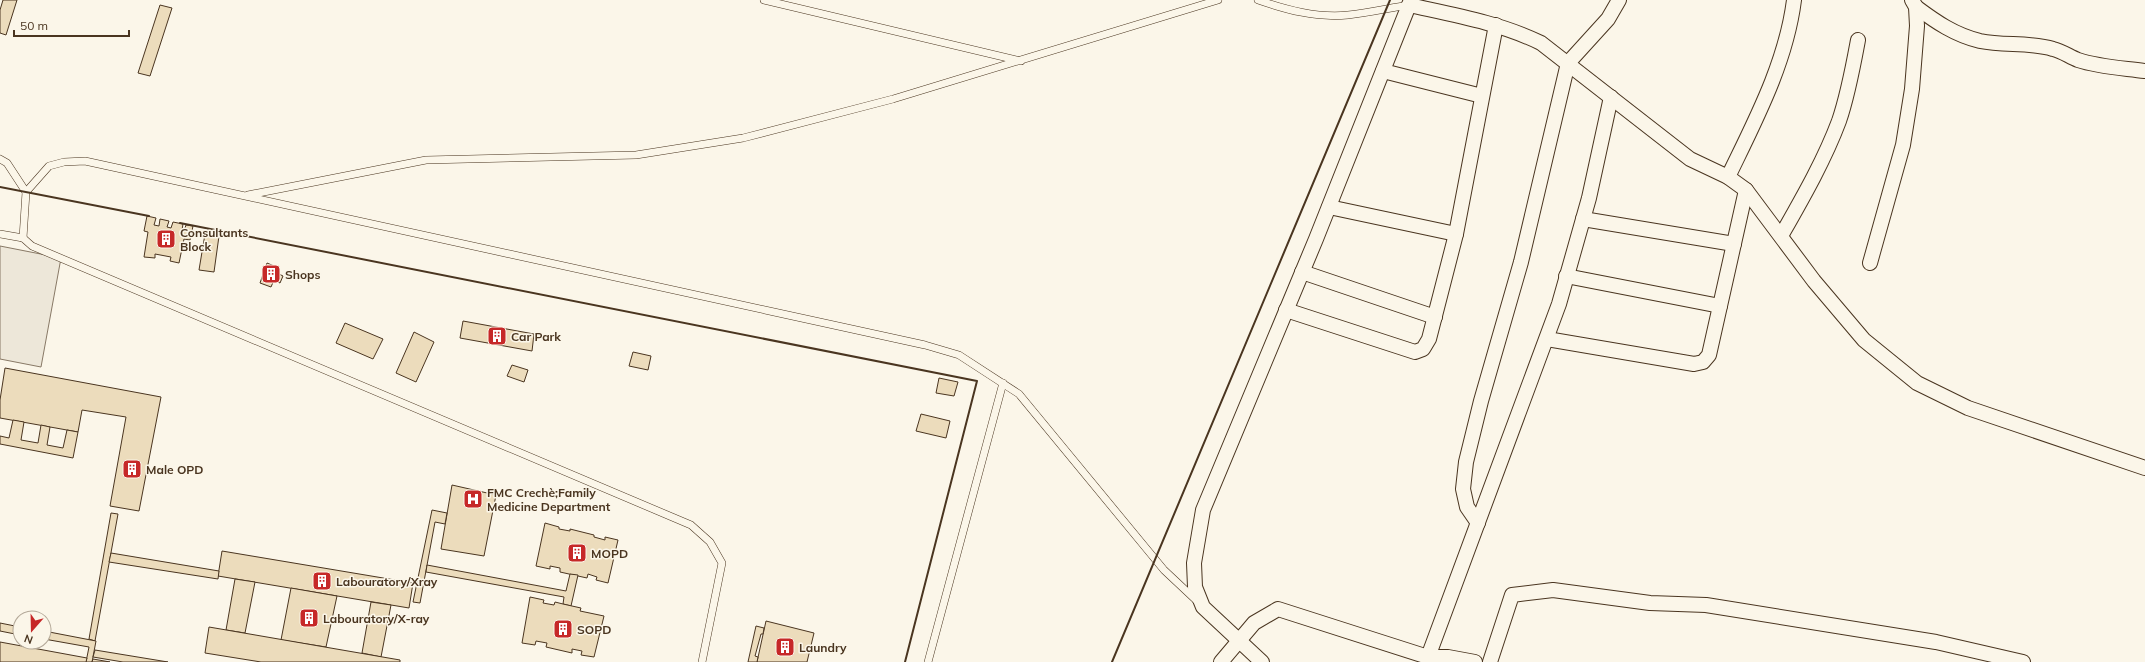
<svg xmlns="http://www.w3.org/2000/svg" width="2145" height="662" viewBox="0 0 2145 662" font-family="Mulish,sans-serif">
<style>
.parking{fill:#ede7d9;stroke:#887966}
.building{fill:#ecdcbc;stroke:#4a3520}
.lines{fill:none;stroke-linecap:round;stroke-linejoin:round}
.lane-casing{stroke:#4a3520;stroke-width:8}
.street-casing{stroke:#4a3520;stroke-width:16}
.lane{stroke:#fbf6e9;stroke-width:7}
.street{stroke:#fbf6e9;stroke-width:14}
.wall{stroke:#4a3520;stroke-width:2}
.labels{text-anchor:middle;dominant-baseline:central;stroke-width:3;stroke-linejoin:round;paint-order:stroke}
.poi-label{font-size:12px;font-weight:bold;fill:#4a3520;stroke:#fbf6e9;text-anchor:start}
</style>
<rect width="100%" height="100%" fill="#fbf6e9"/>
<polygon class="parking" points="0,246 61,258 41,367 0,359"/>
<g class="building">
<polygon points="3,0 17,0 6,35 0,33 0,10"/>
<polygon points="160,5 172,8 150,76 138,73"/>
<polygon points="147,216 156,218 154,225 159,226 160,219 169,221 167,227 171,228 173,222 183,224 182,230 184,231 186,225 193,226 190,240 184,239 179,263 170,261 171,257 155,254 155,258 144,257 148,232 144,231"/>
<polygon points="205,234 219,236 214,272 199,270"/>
<polygon points="267,263 279,268 277,273 283,276 280,283 274,280 271,287 260,283"/>
<polygon points="463,321 534,334 532,351 460,338"/>
<polygon points="345,323 383,339 373,359 336,343"/>
<polygon points="414,332 434,342 416,382 396,373"/>
<polygon points="633,352 651,356 648,370 629,366"/>
<polygon points="512,365 528,370 524,382 507,376"/>
<polygon points="5,368 161,397 139,511 110,506 126,417 82,410 78,432 0,418 0,400"/>
<polygon points="939,378 958,382 954,396 936,393"/>
<polygon points="921,414 950,421 946,438 916,431"/>
<polygon points="13,420 24,422 21,440 38,443 41,425 50,427 47,445 63,448 67,430 78,432 73,458 0,444 0,436 9,438"/>
<polygon points="452,485 496,495 484,556 441,549"/>
<polygon points="432,510 447,513 445,524 435,522 420,603 413,602"/>
<polygon points="111,513 118,514 95,641 89,639"/>
<polygon points="545,523 559,527 559,529 570,531 570,529 594,535 594,537 605,540 605,537 618,540 608,583 596,580 597,577 588,574 587,578 560,572 560,568 550,566 550,569 536,566"/>
<polygon points="222,551 413,583 409,608 218,576"/>
<polygon points="111,553 219,571 218,579 109,562"/>
<polygon points="427,565 566,591 570,574 578,575 571,606 563,604 564,597 426,572"/>
<polygon points="235,579 255,582 245,633 226,630"/>
<polygon points="291,588 337,596 326,647 281,640"/>
<polygon points="530,597 544,600 543,603 554,605 555,602 563,604 581,608 580,611 604,616 594,657 581,655 582,651 572,649 572,653 546,647 547,643 536,641 535,645 522,643"/>
<polygon points="371,602 391,605 381,657 362,653"/>
<polygon points="766,621 814,633 807,662 757,662"/>
<polygon points="0,623 20,627 20,635 0,631"/>
<polygon points="756,626 764,628 763,634 761,634 755,656 758,657 757,662 748,662"/>
<polygon points="209,627 400,660 400,662 261,662 205,653"/>
<polygon points="44,631 96,641 92,662 86,662 89,647 44,639"/>
<polygon points="0,642 87,658 86,662 0,662"/>
<polygon points="95,650 168,662 123,662 93,657"/>
<polygon points="93,659 110,662 92,662"/>
</g>
<g class="lines">
<g class="lane-casing">
<g id="lane">
<polyline points="764,0 1021,61"/>
<path d="M1258 0C1287 10 1317 18 1348 15 1368 13 1389 8 1409 5"/>
<polyline points="0,159 7,163 26,192"/>
<polyline points="248,195 426,160 636,155 743,138 893,99 1218,0"/>
<polyline points="0,234 23,238 32,246 691,525 710,542 722,563 702,662"/>
<polyline points="23,238 26,192 49,166 64,162 85,161 925,345 959,355 1019,394 1164,570 1197,601"/>
<polyline points="928,662 1003,383"/>
</g>
</g>
<g class="street-casing">
<g id="street">
<path d="M1409 5C1454 15 1500 23 1541 43L1690 159 1728 177 1746 190 1814 281 1864 340 1917 383 1968 408 2145 468"/>
<path d="M1916 7C1936 22 1955 35 1980 41 2004 46 2030 42 2053 49 2062 51 2070 57 2078 60 2099 67 2123 68 2145 71"/>
<polyline points="1383,71 1482,96"/>
<path d="M1728 177C1755 121 1786 63 1794 0"/>
<polyline points="1329,207 1456,234"/>
<polyline points="1583,219 1734,244"/>
<path d="M1781 236C1802 199 1824 161 1839 121 1848 95 1853 67 1858 40"/>
<polyline points="1870,263 1903,145 1912,89 1917,26 1916,7 1912,0"/>
<polyline points="1302,272 1435,317"/>
<polyline points="1566,276 1720,306"/>
<polyline points="1286,310 1415,352 1423,349 1429,339 1456,234 1496,25"/>
<polyline points="1547,339 1694,364 1703,362 1709,355 1746,190"/>
<polyline points="1478,523 1467,507 1463,489 1466,462 1481,401 1521,262 1568,63 1608,19 1619,0"/>
<polyline points="1428,657 1559,304 1589,198 1611,97"/>
<polyline points="1221,662 1254,623 1278,609 1428,657 1448,657 1475,662"/>
<polyline points="1262,662 1203,607 1195,587 1194,563 1203,510 1316,239 1411,0"/>
<polyline points="1490,662 1512,595 1553,590 1650,603 1706,605 1936,642 2023,662"/>
</g>
</g>
<use href="#lane" class="lane"/>
<use href="#street" class="street"/>
<g class="wall">
<polyline points="0,187 149,216"/>
<polyline points="180,223 977,381 905,662"/>
<polyline points="1112,662 1390,0"/>
</g>
</g>
<defs>
<g id="building-square" transform="scale(1)"><rect x="-9" y="-9" width="18" height="18" rx="4" fill="#c62828" stroke="#fbf6e9"/><path d="M-4-6H4V6H1V3H-1V6H-4ZM-2.5-4.3h1.7v1.8h-1.7ZM.8-4.3h1.7v1.8H.8ZM-2.5-1h1.7V.8h-1.7ZM.8-1h1.7V.8H.8Z" fill="#fff"/></g>
<g id="hospital-square" transform="scale(1)"><rect x="-9" y="-9" width="18" height="18" rx="4" fill="#c62828" stroke="#fbf6e9"/><path d="M-5-5h3v3.5h4V-5h3V5h-3V1.5h-4V5h-3Z" fill="#fff"/></g>
</defs>
<g fill-rule="evenodd">
<use href="#building-square" x="166" y="239"/>
<use href="#building-square" x="271" y="274"/>
<use href="#building-square" x="497" y="336"/>
<use href="#building-square" x="132" y="469"/>
<use href="#hospital-square" x="473" y="499"/>
<use href="#building-square" x="577" y="553"/>
<use href="#building-square" x="322" y="581"/>
<use href="#building-square" x="309" y="618"/>
<use href="#building-square" x="563" y="629"/>
<use href="#building-square" x="785" y="647"/>
</g>
<g class="labels">
<g class="poi-label">
<text x="180" y="232">Consultants<tspan x="180" dy="14">Block</tspan></text>
<text x="285" y="274">Shops</text>
<text x="511" y="336">Car Park</text>
<text x="146" y="469">Male OPD</text>
<text x="487" y="492">FMC Crechè;Family<tspan x="487" dy="14">Medicine Department</tspan></text>
<text x="591" y="553">MOPD</text>
<text x="336" y="581">Labouratory/Xray</text>
<text x="323" y="618">Labouratory/X-ray</text>
<text x="577" y="629">SOPD</text>
<text x="799" y="647">Laundry</text>
</g>
</g>
<g transform="translate(32 630) rotate(200)"><circle r="19" fill="#fbf6e9" stroke="#b4a999"/>
<path d="M0-3L7 15L0 10L-7 15Z" fill="#c62828"/>
<text y="-6" font-size="11" font-weight="bold" text-anchor="middle" fill="#4a3520">N</text>
</g>
<path d="M14 30v6h115v-6" fill="none" stroke="#4a3520" stroke-width="2"/>
<text x="20" y="30" font-size="12" fill="#4a3520" stroke="#fbf6e9" stroke-width="3" paint-order="stroke">50 m</text>
</svg>
